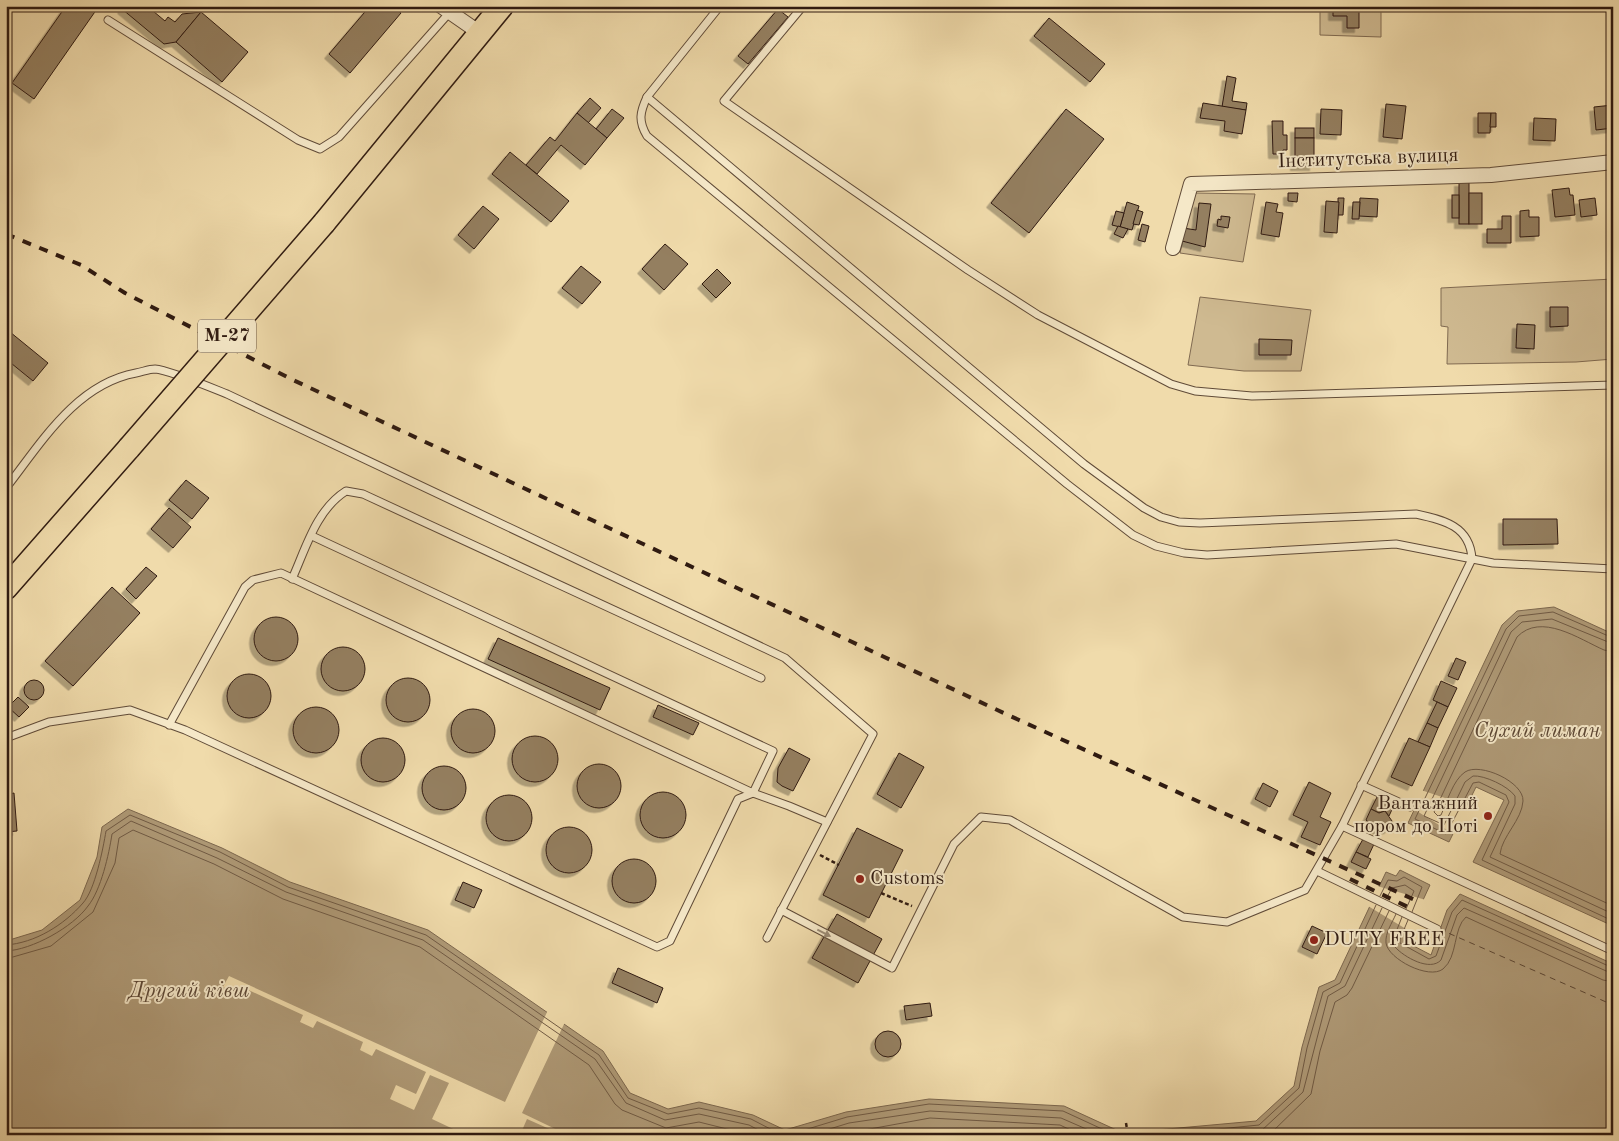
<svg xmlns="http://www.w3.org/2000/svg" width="1619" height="1141" viewBox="0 0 1619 1141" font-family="'Old Standard TT',serif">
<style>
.green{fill:#cfba91;stroke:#806a51}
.water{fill:#af9a77;stroke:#7c674e}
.pier{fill:#f0dbab}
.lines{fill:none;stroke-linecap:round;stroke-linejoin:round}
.shore{stroke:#705a44;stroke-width:1}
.ferry{stroke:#5c4735;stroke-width:1;stroke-dasharray:6 5;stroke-linecap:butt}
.building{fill:#947f61;stroke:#301b11;filter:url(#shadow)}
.lane-casing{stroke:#604b38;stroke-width:9}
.street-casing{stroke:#604b38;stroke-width:16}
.primary-casing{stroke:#301b11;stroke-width:25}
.path{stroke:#301b11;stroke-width:2.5;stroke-dasharray:4 2.5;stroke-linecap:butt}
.lane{stroke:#f5e8c8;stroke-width:7}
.street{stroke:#f5e8c8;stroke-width:14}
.primary{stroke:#f0dbab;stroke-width:22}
.rail{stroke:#301b11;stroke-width:4;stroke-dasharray:9 9;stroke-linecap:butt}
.primary-bridge-casing{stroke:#301b11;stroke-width:25;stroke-linecap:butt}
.primary-bridge{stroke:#f0dbab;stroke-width:22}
.oneway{fill:#9c8c76}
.poi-dot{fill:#8f2418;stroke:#f5e8c8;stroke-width:2}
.labels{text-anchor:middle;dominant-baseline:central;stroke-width:4;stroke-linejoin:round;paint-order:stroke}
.shield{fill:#f5e8c8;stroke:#6b5848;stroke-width:1}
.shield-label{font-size:19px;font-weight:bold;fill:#301b11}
.street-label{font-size:20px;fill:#301b11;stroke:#f5e8c8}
.poi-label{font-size:20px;fill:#301b11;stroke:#f5e8c8;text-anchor:start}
.water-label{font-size:21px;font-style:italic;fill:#5c4735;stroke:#f5e8c8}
</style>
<defs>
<filter id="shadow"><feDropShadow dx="-4.5" dy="4.5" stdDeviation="0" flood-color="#0004"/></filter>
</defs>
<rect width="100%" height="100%" fill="#f0dbab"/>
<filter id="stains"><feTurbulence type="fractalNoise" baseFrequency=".004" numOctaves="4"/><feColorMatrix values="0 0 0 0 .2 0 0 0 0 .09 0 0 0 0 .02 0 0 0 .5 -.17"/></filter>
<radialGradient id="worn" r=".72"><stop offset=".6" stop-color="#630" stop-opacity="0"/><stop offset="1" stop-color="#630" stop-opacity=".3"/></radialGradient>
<g class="green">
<polygon points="1320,6 1381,6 1381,37 1320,35"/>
<polygon points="1194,193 1255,194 1243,262 1180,253"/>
<polygon points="1613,279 1613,359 1576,362 1447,364 1448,327 1441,326 1441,288"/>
<polygon points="1200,297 1311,310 1301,371 1244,371 1188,365"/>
</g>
<g class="water">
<polygon points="1554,607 1613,634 1613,926 1473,862 1504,800 1476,787 1449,842 1408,823 1502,625 1517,611"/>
<polygon points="128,809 222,848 290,882 428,930 603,1051 630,1093 668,1109 699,1102 753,1115 785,1130 846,1112 929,1099 1064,1106 1123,1133 1256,1121 1294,1086 1302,1047 1319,987 1335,980 1386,872 1396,876 1400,870 1430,885 1404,941 1431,955 1447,910 1460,894 1613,964 1613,1135 6,1135 6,941 42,930 80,900 97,857 102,827"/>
</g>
<g class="pier">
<polygon points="1421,790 1469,806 1455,835 1412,808"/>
<polygon points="1377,886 1426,900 1411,932 1368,906"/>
<polygon points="229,976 505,1102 548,1010 565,1022 522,1113 568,1135 553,1135 554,1131 527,1119 520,1135 466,1135 432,1119 449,1083 430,1075 414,1110 390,1099 396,1085 416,1094 426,1072 376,1049 372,1056 360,1050 363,1042 317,1021 313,1028 300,1022 303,1015 244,988 241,995 223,987"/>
</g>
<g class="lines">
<g class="shore">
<polyline points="1613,638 1553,612 1519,616 1506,629 1415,819 1446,834 1473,783 1479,782 1506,795 1509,802 1482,860 1613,921"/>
<path d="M1613 644 1552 619 1522 622 1511 632 1424 816 1444 825 1465 782 1473 776C1484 775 1508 786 1515 796V804L1490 857 1613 914"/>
<path d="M1613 652 1604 650C1579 639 1541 612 1517 637L1434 812 1438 816 1441 815C1447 802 1453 780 1465 772 1480 762 1524 782 1523 801 1522 820 1502 836 1500 854L1613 906"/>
<polyline points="1380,896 1388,880 1397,881 1404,877 1422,887 1412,912"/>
<polyline points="1386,899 1392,888 1405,885 1414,891 1406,909"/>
<path d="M1396 914C1392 923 1385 933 1386 943 1388 959 1429 980 1443 969 1458 957 1453 928 1466 917L1603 980 1613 982"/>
<path d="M1402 917 1394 937 1395 947C1404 957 1430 972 1441 960L1457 915 1464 908 1613 974"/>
<polyline points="1408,920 1400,939 1400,943 1429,959 1436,956 1452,912 1462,900 1613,968"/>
<path d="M6 945C35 943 64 925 83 903 95 890 103 849 106 831L130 815 220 852 288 887 426 935 599 1055 628 1098 668 1114 699 1108 751 1119 782 1135"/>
<path d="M6 951C32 950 73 927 88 906 101 890 109 854 112 834L131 821 217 858 286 892 423 940 595 1059 626 1103 665 1120 699 1114 749 1125 768 1135"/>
<polyline points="6,959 51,946 93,912 115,863 119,838 133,830 214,864 283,899 420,947 589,1065 615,1104 622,1110 666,1128 699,1122 751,1135"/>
<polyline points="788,1135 847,1117 929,1104 1063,1111 1115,1135"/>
<polyline points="810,1135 849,1123 930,1111 1061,1118 1100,1135"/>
<polyline points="837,1135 930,1118 1060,1125 1081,1135"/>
<polyline points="1158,1135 1259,1125 1299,1088 1307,1048 1323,992 1340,983 1376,905"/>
<polyline points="1229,1135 1261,1131 1303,1092 1328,996 1345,986 1382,908"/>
<polyline points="1269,1135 1311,1094 1320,1051 1335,1002 1347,995 1352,988 1389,911"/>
</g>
<polyline class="ferry" points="1439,929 1613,1005"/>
</g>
<g class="building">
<polygon points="66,6 99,6 34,99 12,83"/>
<polygon points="124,6 147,6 165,21 168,17 175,22 182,14 201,12 176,42 164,44 122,9"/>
<polygon points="370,6 392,6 401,13 350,73 329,54"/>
<polygon points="1333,6 1359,6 1359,28 1347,28 1347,16 1333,16"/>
<polygon points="778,9 788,17 748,64 738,56"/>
<polygon points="201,12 248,52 222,82 176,42"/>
<polygon points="1049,18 1105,64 1090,82 1034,36"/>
<polygon points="1227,76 1236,78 1232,101 1247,103 1246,110 1222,107"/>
<polygon points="590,98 601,108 588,123 577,113"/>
<polygon points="1203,103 1246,110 1242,134 1224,131 1225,121 1200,118"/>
<polygon points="1386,104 1406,106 1402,139 1383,137"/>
<polygon points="1613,105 1613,128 1596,130 1594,107"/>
<polygon points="612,109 624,118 607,138 596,129"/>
<polygon points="1066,109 1104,139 1029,233 991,203"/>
<polygon points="1321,109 1342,110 1341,135 1320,134"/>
<polygon points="577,113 607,138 585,165 561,145 537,174 526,165 550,137 555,141"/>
<polygon points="1478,113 1491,113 1490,133 1478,133"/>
<polygon points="1491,113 1496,113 1496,127 1490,127"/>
<polygon points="1534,118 1556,119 1555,141 1533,140"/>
<polygon points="1272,121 1283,121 1283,135 1287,135 1287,150 1283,150 1283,154 1273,154"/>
<rect x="1295" y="128" width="19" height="10"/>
<rect x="1295" y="138" width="19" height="28"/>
<polygon points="510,152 569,201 551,222 492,174"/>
<rect x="1459" y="182" width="10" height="42"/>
<polygon points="1569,188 1570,195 1573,195 1575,215 1555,217 1552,190"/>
<polygon points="1288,193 1298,193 1297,202 1288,201"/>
<rect x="1469" y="193" width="13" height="31"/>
<rect x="1452" y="195" width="7" height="23"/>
<polygon points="1338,198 1344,198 1343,215 1338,215"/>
<polygon points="1360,198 1378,199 1377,217 1359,216"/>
<polygon points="1595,198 1597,215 1581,217 1579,200"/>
<polygon points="1326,201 1339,202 1337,233 1324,232"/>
<polygon points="1127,202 1139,206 1132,230 1120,227"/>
<polygon points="1266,202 1278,204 1276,212 1283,213 1279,237 1261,234"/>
<polygon points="1353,202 1360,202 1359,219 1352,219"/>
<polygon points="1199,203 1211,204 1205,247 1182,241 1183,228 1196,230"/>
<polygon points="483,206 499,219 474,249 458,235"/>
<polygon points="1137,210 1143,212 1139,225 1133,224"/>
<polygon points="1529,210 1529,217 1539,217 1539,236 1520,237 1520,211"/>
<polygon points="1116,211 1124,213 1120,227 1112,225"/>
<polygon points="1221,216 1230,217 1228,228 1217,226 1218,219 1221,220"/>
<polygon points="1502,216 1511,216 1511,243 1487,243 1487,229 1502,229"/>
<polygon points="1142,224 1149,226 1145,242 1138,240"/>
<polygon points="1118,226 1128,229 1123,238 1114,234"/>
<polygon points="665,244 688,264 664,290 642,269"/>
<polygon points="581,266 601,282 582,304 562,288"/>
<polygon points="717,269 731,283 716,298 702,284"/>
<polygon points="1550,307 1568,307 1568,326 1550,327"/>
<polygon points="1517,324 1535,325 1534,349 1516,348"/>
<polygon points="10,332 48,363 33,381 6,359 6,336"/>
<polygon points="1259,339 1292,340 1291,355 1259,355"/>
<polygon points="186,480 209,498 192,519 169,500"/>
<polygon points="169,508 191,527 173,548 151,529"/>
<polygon points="1503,519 1557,519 1558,544 1503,545"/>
<polygon points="146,567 157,576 136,599 126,589"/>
<polygon points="112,587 140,613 73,686 45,661"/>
<circle cx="276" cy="639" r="22"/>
<polygon points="498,638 610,688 600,710 488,659"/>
<circle cx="343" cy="669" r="22"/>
<polygon points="1456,658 1466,662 1458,680 1448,676"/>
<circle cx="249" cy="696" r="22"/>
<circle cx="408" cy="700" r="22"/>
<circle cx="34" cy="690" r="10"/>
<polygon points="1441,681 1457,688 1448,707 1433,700"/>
<polygon points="18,697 29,707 19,717 8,707"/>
<polygon points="1437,702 1448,707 1438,728 1427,723"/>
<polygon points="658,705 699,723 693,735 653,717"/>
<circle cx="316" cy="730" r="23"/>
<circle cx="473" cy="731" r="22"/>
<polygon points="1427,723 1438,728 1430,747 1418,742"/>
<circle cx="535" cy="759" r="23"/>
<circle cx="383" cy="760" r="22"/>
<polygon points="1409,738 1430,747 1412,786 1391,777"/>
<polygon points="789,748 810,759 793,791 782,786 777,782 778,768"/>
<polygon points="899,753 924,767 901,808 877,794"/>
<circle cx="599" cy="786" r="22"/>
<circle cx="444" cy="788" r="22"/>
<polygon points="1309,782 1331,793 1320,817 1331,822 1320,845 1301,837 1308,822 1293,815"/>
<polygon points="1263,783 1278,791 1270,807 1255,799"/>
<circle cx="663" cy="815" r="23"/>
<polygon points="14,793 17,831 6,832 6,795"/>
<polygon points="1378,795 1395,803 1389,816 1385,811 1379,813 1371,809"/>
<circle cx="509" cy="818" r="23"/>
<polygon points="1371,809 1379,813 1385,811 1392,821 1389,829 1378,830 1366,820"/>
<circle cx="569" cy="850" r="23"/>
<polygon points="857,828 903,850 869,918 823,895"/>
<polygon points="1363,839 1374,844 1368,857 1356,852"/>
<polygon points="1356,852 1371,859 1366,869 1351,862"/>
<circle cx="634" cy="881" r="22"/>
<polygon points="463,882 482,890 474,908 455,900"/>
<polygon points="837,914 882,939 858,983 812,958"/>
<polygon points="1312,926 1327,933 1317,954 1302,947"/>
<polygon points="618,968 663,988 657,1003 612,983"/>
<polygon points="930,1003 932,1016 906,1020 904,1006"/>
<circle cx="888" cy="1044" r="13"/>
</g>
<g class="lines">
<g class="lane-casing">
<g id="lane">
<path d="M720 6 647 97C640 112 638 121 647 136L1067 484 1133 535 1156 546 1184 553 1207 555 1396 544 1493 563 1613 569"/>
<polyline points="803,6 724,101 968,270 1038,315 1171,384 1195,391 1252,396 1613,385"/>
<polyline points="108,20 298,140 320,149 339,137 450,12"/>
<path d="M647 97 1084 464 1144 508 1161 517 1179 522 1200 523 1416 514C1444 520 1470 526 1472 559L1342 826 1305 890 1227 922 1183 917 1010 820 981 817 954 844 892 968 781 910"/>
<path d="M6 488C41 443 76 384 136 373 142 372 149 369 155 369 169 370 212 388 227 394L785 658 873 734 767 938"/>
<path d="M292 579C306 548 316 510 346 491L363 494 761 678"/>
<polyline points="169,725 245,587 253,580 281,573 753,793 773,751 312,536"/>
<polyline points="6,738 49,722 130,710 185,730 657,947 670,941 738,799 753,793 789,806 827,822"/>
<polyline points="1361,785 1410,807"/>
<polyline points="1342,826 1613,951"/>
<polyline points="1317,871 1437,929"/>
</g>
</g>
<g class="street-casing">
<g id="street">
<polyline points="441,6 480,33"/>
<polyline points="1173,248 1191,184 1491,175 1613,162"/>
</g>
</g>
<g class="primary-casing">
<g id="primary">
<polyline points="324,223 502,6"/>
<polyline points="6,588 129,448"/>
</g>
</g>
<g class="path">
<polyline points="820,855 839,865"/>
<polyline points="881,893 912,906"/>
<polyline points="1126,1123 1128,1135"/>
</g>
<use href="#lane" class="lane"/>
<use href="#street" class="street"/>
<use href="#primary" class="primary"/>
<g class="rail">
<polyline points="6,234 81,265 125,293 291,379 1008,715 1415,900"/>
<polyline points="1350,879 1410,908"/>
</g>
<g class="primary-bridge-casing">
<polyline id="primary-bridge" points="129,448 324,223"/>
</g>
<use href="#primary-bridge" class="primary-bridge"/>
</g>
<defs><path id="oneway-solid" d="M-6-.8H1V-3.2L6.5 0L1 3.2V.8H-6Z" transform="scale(1.25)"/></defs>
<use class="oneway" href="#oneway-solid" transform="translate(824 933) rotate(27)"/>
<g class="poi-dot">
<circle cx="1488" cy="816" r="5"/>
<circle cx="860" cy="879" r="5"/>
<circle cx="1314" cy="940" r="5"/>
</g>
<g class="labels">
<rect class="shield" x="198" y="319.5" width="58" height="33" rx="4"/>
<g class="shield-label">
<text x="227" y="336">М-27</text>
</g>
<g class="street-label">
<text transform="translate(1368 159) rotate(-2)">Інститутська вулиця</text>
</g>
<g class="poi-label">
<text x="1478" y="804" text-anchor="end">Вантажний<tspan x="1478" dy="23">пором до Поті</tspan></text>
<text x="870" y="879">Customs</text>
<text x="1324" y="940">DUTY FREE</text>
</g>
<g class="water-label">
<text x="1537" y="731">Сухий лиман</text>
<text x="189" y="991">Другий ківш</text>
</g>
</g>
<rect width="1619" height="1141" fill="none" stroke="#f0dbab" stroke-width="25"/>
<rect x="8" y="8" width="1604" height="1126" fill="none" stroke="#301b11" stroke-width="2.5"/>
<rect x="12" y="12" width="1594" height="1116" fill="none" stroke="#301b11"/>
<rect width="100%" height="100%" filter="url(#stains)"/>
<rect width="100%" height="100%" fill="url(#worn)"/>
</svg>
